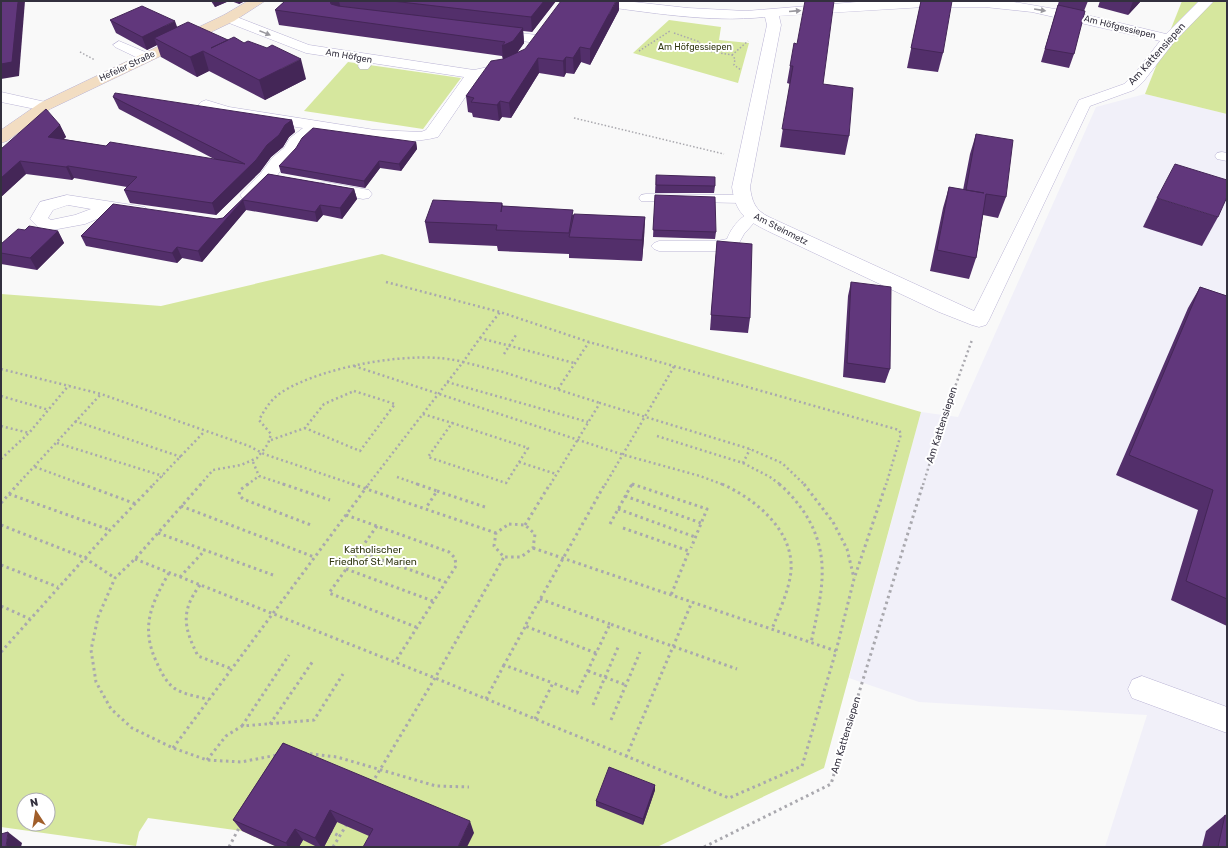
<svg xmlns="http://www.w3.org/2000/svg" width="1228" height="848" viewBox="0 0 1228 848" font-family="Rubik,sans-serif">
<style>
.built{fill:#f1f0f9}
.green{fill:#d6e79e;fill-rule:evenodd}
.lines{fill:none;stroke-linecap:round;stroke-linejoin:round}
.lane-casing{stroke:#bab4d5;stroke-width:1}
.street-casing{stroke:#bab4d5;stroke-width:1}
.secondary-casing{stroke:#bab4d5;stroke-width:1}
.path-far2{stroke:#a9a8ae;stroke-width:1.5;stroke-dasharray:1.5 2;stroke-linecap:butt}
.path-far1{stroke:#a9a8ae;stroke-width:2.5;stroke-dasharray:2 3;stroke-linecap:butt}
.path{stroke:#a9a8ae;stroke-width:3;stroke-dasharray:2.5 3.5;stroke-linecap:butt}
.lane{fill:#fff;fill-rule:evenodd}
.street{fill:#fff;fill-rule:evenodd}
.secondary{fill:#f2ddc2;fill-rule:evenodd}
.wall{fill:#532f6b}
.shaded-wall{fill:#442657}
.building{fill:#61377c;stroke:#442657}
.oneway{fill:#99989e}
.labels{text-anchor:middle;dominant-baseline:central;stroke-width:4;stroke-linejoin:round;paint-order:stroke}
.far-street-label{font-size:9px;fill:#33303e;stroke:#fff}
.far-park-label{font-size:9px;fill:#313811;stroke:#fff}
.street-label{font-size:10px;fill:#33303e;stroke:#fff}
.park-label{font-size:10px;fill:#313811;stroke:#fff}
</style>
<rect width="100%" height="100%" fill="#f9f9f9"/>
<polygon class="built" points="1145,94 1227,114 1227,847 1105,847 1147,715 919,702 849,678 921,412 958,417 1096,107"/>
<g class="green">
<polygon points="1182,1 1227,1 1227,114 1145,94"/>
<polygon points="669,20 721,27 719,40 749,43 738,83 633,53"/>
<polygon points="348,62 461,78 423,129 304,111"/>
<path d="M382 254 921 412 824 768 657 847H277L242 831 148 818 139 832 136 846 1 827V294L161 306ZM24 800H48V824H24Z"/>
</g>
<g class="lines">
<g class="lane-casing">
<g id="lane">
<polygon points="119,41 150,54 152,57 150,60 142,60 115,47 113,45"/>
<path d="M369 56 375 60 368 69H360L358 66C361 61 364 58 369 56Z"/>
<polygon points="1222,152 1227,153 1227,161 1217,159 1215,156 1217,153"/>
<polygon points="646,194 742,195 747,196 749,199 747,202 742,203 641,201 639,198 641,195"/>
<path d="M753 212 758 213 760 216 744 234 738 245 717 251H659L654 249 651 246 654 243 659 241H717L727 239C731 228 742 214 753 212Z"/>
</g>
</g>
<g class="street-casing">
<g id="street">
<path d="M585 1H625L688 8 746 11 869 1H1008L1078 13 1166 34 1199 1H1214L1174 42 1143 82 1134 90 1090 106 989 320 986 325 979 327 972 325 939 312 772 233C748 221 736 216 732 187L767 25 765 17C708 23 649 12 592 5L587 4ZM925 7H985L1032 12 1160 41 1133 76 1124 84 1079 100 974 311 769 217C755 210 752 202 750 187L781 25 779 16Z"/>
<path d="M229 14 309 45 474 70 511 62 516 63 518 66 516 69 479 77 438 137C399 147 358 137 319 130L303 144 297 154 284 166 273 181 255 199 249 200 243 199 240 195 261 173 272 158 284 148 290 138 303 128C286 125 206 116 198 105L201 102 206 100 229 107 375 130 421 132 426 130 464 77 306 53 224 21 222 18 224 15Z"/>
<polygon points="495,30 537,35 542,36 544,39 542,42 537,43 490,37 488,34 490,31"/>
<polygon points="1,92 50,103 53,106 50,109 45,111 1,102"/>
<polygon points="326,182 369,190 372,194 369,198 363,199 320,191 317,187 320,183"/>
<path d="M67 195 139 206 145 207 148 211 145 215 139 216 114 212 85 224 47 231 41 230 30 219 40 202ZM68 205 91 209 75 215 51 220 48 218 53 210Z"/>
<polygon points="1142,676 1227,707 1227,733 1132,698 1128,689 1132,680"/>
</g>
</g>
<g class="secondary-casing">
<polygon id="secondary" points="248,1 265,1 234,21 50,109 7,141 1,143 1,130 40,103 224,15"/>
</g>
<g class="path-far2">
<polyline points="674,33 700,42 699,46 702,50 732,55 735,59 734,65 741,70"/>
<polyline points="639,51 670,31"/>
<polyline points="80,52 95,60"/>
<polyline points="732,55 748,41"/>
<polyline points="574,118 724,154"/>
</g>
<g class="path-far1">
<polyline points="386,282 500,312"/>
<polyline points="480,338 500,312 589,342 899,430 901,434 886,485"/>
<polyline points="504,354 516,335"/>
<polyline points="354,366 624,455 700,476 724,485"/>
<polyline points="1,369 101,394 249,446 264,454 355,485"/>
<polyline points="447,382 588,422"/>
<polyline points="558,389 589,342"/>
<polygon points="354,391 395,404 360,451 305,428 324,404"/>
<polyline points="1,396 49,410"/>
<polyline points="423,414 452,423"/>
<polyline points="75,421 181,457"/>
<polygon points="452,423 528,448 506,483 428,457"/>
<polyline points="1,426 29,433"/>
<polyline points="657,436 743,463 750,449"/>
<polyline points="271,440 305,428"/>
<polyline points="57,443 163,476"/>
<polyline points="1,459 29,433 69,385"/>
<polyline points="253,462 259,476 286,485"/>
<polyline points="519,462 556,474"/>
<polyline points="743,463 770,477 781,485"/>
<polyline points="35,467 84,485"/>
<polyline points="397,477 420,485"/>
<polyline points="17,485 101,394"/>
<polyline points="153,485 205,431"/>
<path d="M200 485 213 470 241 465 257 458 268 444 271 434 259 420C265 409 271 399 282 392 323 366 417 349 463 362L480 338 574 363"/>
<polyline points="247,485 259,476"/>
<polyline points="368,485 463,362 503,372 600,403"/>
<polyline points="550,485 600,403 750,449 782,463 805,485"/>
<polyline points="605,485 675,365"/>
<polyline points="631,485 635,485"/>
<polyline points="923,485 943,420 972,340"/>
</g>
<g class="path">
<polyline points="82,484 136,504"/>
<polyline points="201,484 135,559 115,578 98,617 91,650 96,682 111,709 132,728 173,748 207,760 241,762 277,755"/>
<polyline points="248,484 240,490 239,495 243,499 311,525"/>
<polyline points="283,484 330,500"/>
<polyline points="352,484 496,533"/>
<polyline points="417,484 437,491 426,508"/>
<polyline points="632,484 707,509 691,548"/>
<path d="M722 484C755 499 794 530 791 571 789 591 779 611 772 629"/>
<path d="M779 484C789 492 797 502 804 512 833 556 821 595 811 643"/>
<polyline points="804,484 833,522 847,549 854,578"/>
<polyline points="437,491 488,508"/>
<polyline points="9,494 110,530"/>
<polyline points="625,496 701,523"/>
<polyline points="1,503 18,484"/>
<polyline points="181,506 314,557"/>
<polyline points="618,509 695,537"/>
<polyline points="346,515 449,552 455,558 456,566 395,662"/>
<polygon points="509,524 525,525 535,534 533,548 521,557 504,557 494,546 496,533"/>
<polyline points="610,524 632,484"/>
<polyline points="1,525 85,558 115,578"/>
<polyline points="525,525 550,484"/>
<polyline points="377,526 329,593 416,627"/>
<polyline points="623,528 689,551 671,595"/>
<polyline points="158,533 273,575"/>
<polyline points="533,548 836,651"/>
<polyline points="359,552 445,582"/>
<polyline points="135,559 435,678 729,798 802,766 836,651 854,579 886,484"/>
<polyline points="1,565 58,587"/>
<polyline points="346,569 433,601"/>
<path d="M169 573C151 604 140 628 157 663 161 672 166 682 174 688 184 695 198 696 209 700"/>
<polyline points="180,577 205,550"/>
<path d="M200 585C180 612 184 628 198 656L232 669"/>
<polyline points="540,599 610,624"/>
<polyline points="1,606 30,619"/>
<polyline points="525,627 504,665 553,683"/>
<polyline points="1,652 110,530 154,484"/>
<polyline points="596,653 525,626 605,484"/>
<polyline points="588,671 626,685"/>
<polyline points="486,699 504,665"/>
<polyline points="593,705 619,645"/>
<polyline points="535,719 553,683 577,693 610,624 737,669"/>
<polyline points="611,720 640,652"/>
<polyline points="270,724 313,661"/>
<polyline points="242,726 289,655"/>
<polyline points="173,748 369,484"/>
<polyline points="304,753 337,757 436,786 469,787"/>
<polyline points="626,757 692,602"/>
<polyline points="207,760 226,736 242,726 314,720 343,674"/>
<polyline points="372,783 435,678 504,557"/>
<polyline points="330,831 339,836"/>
<polyline points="229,847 240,826"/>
<polyline points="333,847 347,824"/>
<polyline points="704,847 831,784 923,484"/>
</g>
<use href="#lane" class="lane"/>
<use href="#street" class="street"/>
<use href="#secondary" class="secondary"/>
</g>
<g class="wall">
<polygon points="211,1 229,1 215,7"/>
<polygon points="231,1 245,1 239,4"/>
<polygon points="285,1 556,1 532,32 523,31 524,43 517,53 619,10 590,65 581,62 574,74 566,73 564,77 539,73 511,118 502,117 499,121 473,117 472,113 468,112 466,96 503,59 502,56 279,25 275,10"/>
<polygon points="921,1 943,53 938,72 907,68"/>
<polygon points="1059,1 1088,1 1084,11 1074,54 1069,68 1041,62"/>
<polygon points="1100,1 1141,1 1128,15 1098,7"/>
<polygon points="110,20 177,27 306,79 265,100 209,71 197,77 161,57 157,45 147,50 116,33"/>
<polygon points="797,44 823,84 849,136 845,155 780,147 790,84 787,83 790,66"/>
<polygon points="113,97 292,120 295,132 289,137 283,147 271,157 260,172 216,215 130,203 124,190 127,187 74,178 72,180 26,174 1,197 1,149 60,125 66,137 63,139 106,146 216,160 119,109"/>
<polygon points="976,134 1006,197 998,218 983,215 976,258 969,279 930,271 943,208 949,187 963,190 970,154"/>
<polygon points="416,142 417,149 401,171 380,168 365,188 281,173 279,166"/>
<polygon points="268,174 354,189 357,199 342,219 323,215 317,222 246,210 202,262 182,258 177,263 86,246 81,236 223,218"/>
<polygon points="656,175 715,186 714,193 655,193"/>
<polygon points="655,195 716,232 715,239 653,237"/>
<polygon points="1157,198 1218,217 1202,246 1143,227"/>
<polygon points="502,203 503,206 574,215 645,217 644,238 642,261 569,258 569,254 498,251 497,246 429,243 425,222"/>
<polygon points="25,230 58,231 64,243 37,270 1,264 1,244"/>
<polygon points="717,241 750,318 748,333 710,330"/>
<polygon points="851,282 890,369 885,383 843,377 848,296"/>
<polygon points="1200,287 1227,296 1227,626 1171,600 1198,510 1116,475 1188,308"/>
<polygon points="283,743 474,833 369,836 337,822 324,847 317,847 303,840 299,847 277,847 242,831 233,820"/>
<polygon points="655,785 655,790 643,825 596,806 596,801"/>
<polygon points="1225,815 1227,847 1202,847 1206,831"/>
</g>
<g class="shaded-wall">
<polygon points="18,1 25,1 19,76 1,79 1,64"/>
<polygon points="213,1 229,1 215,7"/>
<polygon points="238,1 245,1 239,4"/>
<polygon points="330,1 339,1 341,10 336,11"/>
<polygon points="544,1 556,1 532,32 531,17"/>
<polygon points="616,1 619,1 619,10 590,65 590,49"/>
<polygon points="1133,1 1141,1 1128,15"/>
<polygon points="175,21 180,35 154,38 157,45 147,50 142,37"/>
<polygon points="523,28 524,43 514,57 503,61 502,46"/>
<polygon points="580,47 581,62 574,74 573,58"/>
<polygon points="203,51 209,71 197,77 190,57"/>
<polygon points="566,57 566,73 564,77 563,61"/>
<polygon points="538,58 539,73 511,118 509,103"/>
<polygon points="301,59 306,79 265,100 259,80"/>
<polygon points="500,101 502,117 499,121 497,105"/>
<polygon points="292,120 295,132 289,137 283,147 271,157 260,172 216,215 212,203 285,125"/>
<polygon points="60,125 66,137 54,149 48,137"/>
<polygon points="416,142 417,149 401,171 399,164"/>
<polygon points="20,161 26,174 1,197 1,178"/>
<polygon points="379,161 380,168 365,188 364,181"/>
<polygon points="68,166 74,178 72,180 66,167"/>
<polygon points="354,189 357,199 342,219 340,208"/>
<polygon points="243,200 246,210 202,262 198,251"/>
<polygon points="320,205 323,215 317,222 315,212"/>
<polygon points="645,217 644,238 642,261 642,240"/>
<polygon points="58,231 64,243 37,270 30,258"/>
<polygon points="177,247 182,258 177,263 172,253"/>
<polygon points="655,785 655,790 643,825 643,819"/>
<polygon points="330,810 337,822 324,847 321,847 315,838"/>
<polygon points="470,821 474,833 467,847 458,847"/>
<polygon points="295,829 303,840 299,847 288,847 286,843"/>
<polygon points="8,832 22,843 21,847 6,847"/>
</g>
<g class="building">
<polygon points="1,1 18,1 12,62 1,64"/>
<polygon points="285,1 330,1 331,4 338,6 523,28 513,41 502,46 505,42 275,10"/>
<polygon points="392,1 544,1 531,17"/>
<polygon points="561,1 616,1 590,49 580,47 573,58 566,57 563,61 538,58 509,103 500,101 497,105 471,102 474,98 466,96 491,61 503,59 525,49"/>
<polygon points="805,1 834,1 823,84 853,88 849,136 782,129 793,66 790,66 794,43 797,44"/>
<polygon points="921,1 952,1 943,53 911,48"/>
<polygon points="1058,5 1085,11 1074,54 1045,49"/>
<polygon points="142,6 175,21 142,37 110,20"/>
<polygon points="188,22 228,40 211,48 234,37 244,43 248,41 267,48 272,45 301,59 259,80 203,51 190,57 154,38"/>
<polygon points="115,93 292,120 285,125 279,135 267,145 256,160 212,203 124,190 137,177 68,166 66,167 20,161 1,178 1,149 46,109 60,125 48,137 106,146 110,142 245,164 113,97"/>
<polygon points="313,128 416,142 399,164 379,161 364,181 279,166 296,148 302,138"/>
<polygon points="976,134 1013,140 1006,197 986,194 976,258 937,250 949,187 984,193 966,190"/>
<polygon points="1175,164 1227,180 1227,197 1218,217 1157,198"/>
<polygon points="268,174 354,189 340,208 320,205 315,212 243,200 198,251 177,247 172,253 81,236 113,204 217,219 223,218"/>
<polygon points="656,175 715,177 715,186 656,185"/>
<polygon points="655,195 715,197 716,232 653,230"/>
<polygon points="433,200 502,203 501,212 502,206 573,210 569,233 496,230 497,225 425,222"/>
<polygon points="574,214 645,217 642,240 569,237"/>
<polygon points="29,226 58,231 30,258 1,253 1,244 18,229 25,230"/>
<polygon points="717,241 752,244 750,318 711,315"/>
<polygon points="851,282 891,287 890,369 847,363"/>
<polygon points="1200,287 1227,296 1227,599 1186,581 1213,490 1129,455"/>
<polygon points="283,743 470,821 458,847 363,847 373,829 330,810 315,838 295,829 286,843 233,820"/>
<polygon points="609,767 655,785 643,819 596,801"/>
<polygon points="1225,815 1227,816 1227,847 1218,847"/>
<polygon points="8,832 6,847 1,847 1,834"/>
</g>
<defs><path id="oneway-solid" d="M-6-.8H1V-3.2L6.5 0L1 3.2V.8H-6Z"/></defs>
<g class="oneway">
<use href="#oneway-solid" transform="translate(1040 10) rotate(9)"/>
<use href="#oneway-solid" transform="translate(795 11) rotate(-5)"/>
<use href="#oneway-solid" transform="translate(265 33) rotate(22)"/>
</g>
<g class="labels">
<g class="far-street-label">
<text transform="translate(1120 27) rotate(14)">Am Höfgessiepen</text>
<text transform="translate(349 56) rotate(10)">Am Höfgen</text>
<text transform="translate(127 66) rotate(-25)">Hefeler Straße</text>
<text transform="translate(781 229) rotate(27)">Am Steinmetz</text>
</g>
<g class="far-park-label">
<text x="695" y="47">Am Höfgessiepen</text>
</g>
<g class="street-label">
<text transform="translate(1157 54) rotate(-48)">Am Kattensiepen</text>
<text transform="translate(942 425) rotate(-72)">Am Kattensiepen</text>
<text transform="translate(846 735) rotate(-73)">Am Kattensiepen</text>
</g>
<g class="park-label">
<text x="373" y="550">Katholischer<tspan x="373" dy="12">Friedhof St. Marien</tspan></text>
</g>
</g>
<rect width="1228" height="848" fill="none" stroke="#33303e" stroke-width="4"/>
<g transform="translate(36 812) rotate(348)"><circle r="19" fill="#ffffff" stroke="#adacb2"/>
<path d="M0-3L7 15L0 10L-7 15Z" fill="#a05e2a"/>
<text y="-6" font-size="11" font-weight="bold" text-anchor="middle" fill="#33303e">N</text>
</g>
</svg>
